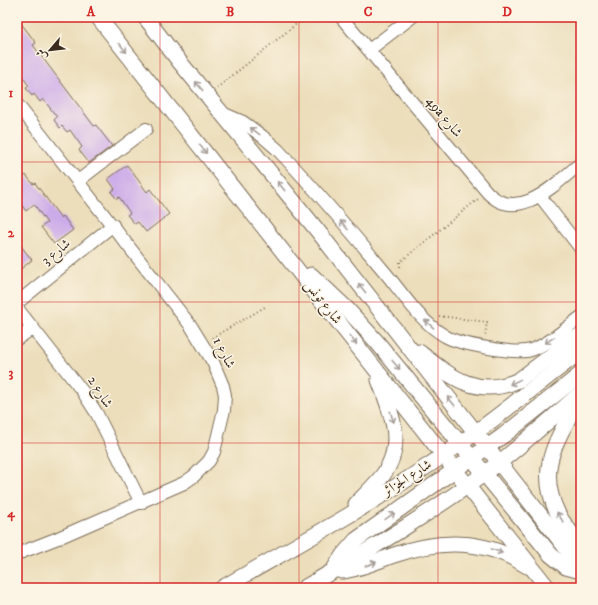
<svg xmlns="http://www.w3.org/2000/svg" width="598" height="605" viewBox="0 0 598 605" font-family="'IM FELL DW Pica',Amiri,serif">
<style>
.building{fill:#ccabe9}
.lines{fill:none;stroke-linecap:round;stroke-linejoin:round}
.minor-casing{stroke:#796955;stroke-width:14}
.major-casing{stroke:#796955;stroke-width:17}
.path{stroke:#796955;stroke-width:2;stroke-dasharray:1 3;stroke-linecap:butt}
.minor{stroke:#fff;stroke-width:12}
.major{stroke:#fff;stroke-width:15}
.oneway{stroke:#a79f9a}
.grid{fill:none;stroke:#d62828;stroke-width:1;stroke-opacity:0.55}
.labels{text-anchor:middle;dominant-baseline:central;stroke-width:3;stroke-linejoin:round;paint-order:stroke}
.street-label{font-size:14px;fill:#3b2a1e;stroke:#fcf5e5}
.neatline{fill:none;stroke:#d62828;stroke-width:1.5}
.grid-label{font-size:13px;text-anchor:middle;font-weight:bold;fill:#d62828}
</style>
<rect width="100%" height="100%" fill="#fcf5e5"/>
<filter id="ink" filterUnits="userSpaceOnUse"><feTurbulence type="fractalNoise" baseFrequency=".025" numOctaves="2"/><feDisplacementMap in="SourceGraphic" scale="8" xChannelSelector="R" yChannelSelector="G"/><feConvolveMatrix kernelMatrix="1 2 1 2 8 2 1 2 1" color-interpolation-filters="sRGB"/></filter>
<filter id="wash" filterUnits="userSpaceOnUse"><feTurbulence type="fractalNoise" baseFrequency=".012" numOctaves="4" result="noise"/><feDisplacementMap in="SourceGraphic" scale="16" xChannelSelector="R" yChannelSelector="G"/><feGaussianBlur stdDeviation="0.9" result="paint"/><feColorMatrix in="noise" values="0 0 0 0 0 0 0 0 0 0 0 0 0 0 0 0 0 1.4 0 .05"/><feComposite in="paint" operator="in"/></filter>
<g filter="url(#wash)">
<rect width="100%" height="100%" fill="#ecdebb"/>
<g id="blocks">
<g class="building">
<polygon points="17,18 36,43 33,45 94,126 96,125 112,146 89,163 79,150 82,147 70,130 67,132 62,126 60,128 54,120 57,117 43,99 40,102 34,94 32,96 26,88 29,86 17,69"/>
<polygon points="127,165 147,192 150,189 169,214 146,232 138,222 135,224 127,215 130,213 119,197 117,199 111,192 115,189 108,179"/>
<polygon points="26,175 33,184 35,183 61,218 63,216 73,230 54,244 41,227 47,223 34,204 26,211 17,199 17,181"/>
<polygon points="17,241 32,260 17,272"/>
</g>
</g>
</g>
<g filter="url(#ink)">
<use href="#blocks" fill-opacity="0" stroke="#796955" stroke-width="1"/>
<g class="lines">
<g class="minor-casing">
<g id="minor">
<path d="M341 17 487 192C518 225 556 183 581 163"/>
<polyline points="369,50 412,17"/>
<polyline points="17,104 191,326 213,362 223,386 225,395 224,410 214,452 209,461 194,476 184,483 58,538 17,554"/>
<path d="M222 113 243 122 262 136 277 149C314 188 349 229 383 270 402 292 419 321 445 336 458 344 516 355 531 350 549 344 566 328 581 317"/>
<polyline points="78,181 146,129"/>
<polyline points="540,196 581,249"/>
<polyline points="17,303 113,225"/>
<polyline points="17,308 83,392 97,414 141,503"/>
<polyline points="17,339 33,328"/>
</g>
</g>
<g class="major-casing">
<g id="major">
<polyline points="98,17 548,588"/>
<polyline points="145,17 179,61 317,230 581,567"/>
<polyline points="311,275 347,309 377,342 551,555 566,567 581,571"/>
<path d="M419 352C451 377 477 399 519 380L572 340 581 335"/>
<path d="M579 398C558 440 535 467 558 514 564 526 576 536 581 550"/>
<path d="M356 504C365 495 375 485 383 475 406 443 391 413 379 380"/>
<polyline points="334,569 343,555 356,540 504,435 581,374"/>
<path d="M342 571C360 569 377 561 394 555 440 539 486 539 527 566"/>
<path d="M222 588C290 549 360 511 426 467 480 432 530 390 581 351"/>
<path d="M304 588C371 549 438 509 500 462 528 440 554 416 581 393"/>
</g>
</g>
<g class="path">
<polyline points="217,88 305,17"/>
<polyline points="400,271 400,262 478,199"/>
<polyline points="439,316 487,322 485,335"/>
<polyline points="212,338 265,307"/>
</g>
<use href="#minor" class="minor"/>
<use href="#major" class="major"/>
</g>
<defs><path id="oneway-shaft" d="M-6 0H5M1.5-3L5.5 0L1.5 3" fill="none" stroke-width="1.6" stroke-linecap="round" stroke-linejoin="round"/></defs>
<g class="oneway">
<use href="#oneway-shaft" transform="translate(123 48) rotate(52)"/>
<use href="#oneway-shaft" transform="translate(199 86) rotate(-129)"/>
<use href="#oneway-shaft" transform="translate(255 131) rotate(-143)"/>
<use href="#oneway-shaft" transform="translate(203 149) rotate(52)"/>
<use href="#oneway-shaft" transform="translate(281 186) rotate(-129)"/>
<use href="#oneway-shaft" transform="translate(344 225) rotate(-131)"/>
<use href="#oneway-shaft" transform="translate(362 288) rotate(-128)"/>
<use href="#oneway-shaft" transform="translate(429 324) rotate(-139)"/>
<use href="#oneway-shaft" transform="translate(353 340) rotate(52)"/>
<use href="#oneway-shaft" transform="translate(550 340) rotate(146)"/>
<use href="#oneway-shaft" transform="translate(396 365) rotate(50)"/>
<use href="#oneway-shaft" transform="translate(515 382) rotate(154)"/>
<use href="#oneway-shaft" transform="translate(451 401) rotate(-129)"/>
<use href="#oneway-shaft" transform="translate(392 417) rotate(73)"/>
<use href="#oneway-shaft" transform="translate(390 516) rotate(-35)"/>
<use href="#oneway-shaft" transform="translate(560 517) rotate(-122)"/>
<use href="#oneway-shaft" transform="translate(497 551) rotate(20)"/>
<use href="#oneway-shaft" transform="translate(371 564) rotate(-19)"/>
</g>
</g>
<path class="grid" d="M160 17V588M299 17V588M438 17V588M17 162H581M17 302H581M17 443H581"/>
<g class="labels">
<g class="street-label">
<text transform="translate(444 117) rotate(50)">49a شارع</text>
<text transform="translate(56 252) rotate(-39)">شارع 3</text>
<text transform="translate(323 302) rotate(52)">شارع تونس</text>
<text transform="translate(224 353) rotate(63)">شارع 1</text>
<text transform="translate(100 392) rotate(58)">شارع 2</text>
<text transform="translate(407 478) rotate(-33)">شارع الجزائر</text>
</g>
</g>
<rect width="598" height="605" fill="none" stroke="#fcf5e5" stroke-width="44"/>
<g transform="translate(50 50) rotate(242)" stroke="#fcf5e5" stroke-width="3" paint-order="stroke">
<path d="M0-3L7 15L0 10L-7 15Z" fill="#3b2a1e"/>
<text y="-6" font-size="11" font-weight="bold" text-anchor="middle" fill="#3b2a1e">ش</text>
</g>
<rect x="22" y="22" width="554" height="561" class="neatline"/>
<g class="grid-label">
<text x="91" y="16">A</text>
<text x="230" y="16">B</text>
<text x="368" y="16">C</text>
<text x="507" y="16">D</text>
<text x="11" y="97">1</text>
<text x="11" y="237">2</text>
<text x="11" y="377">3</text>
<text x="11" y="517">4</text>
</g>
</svg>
